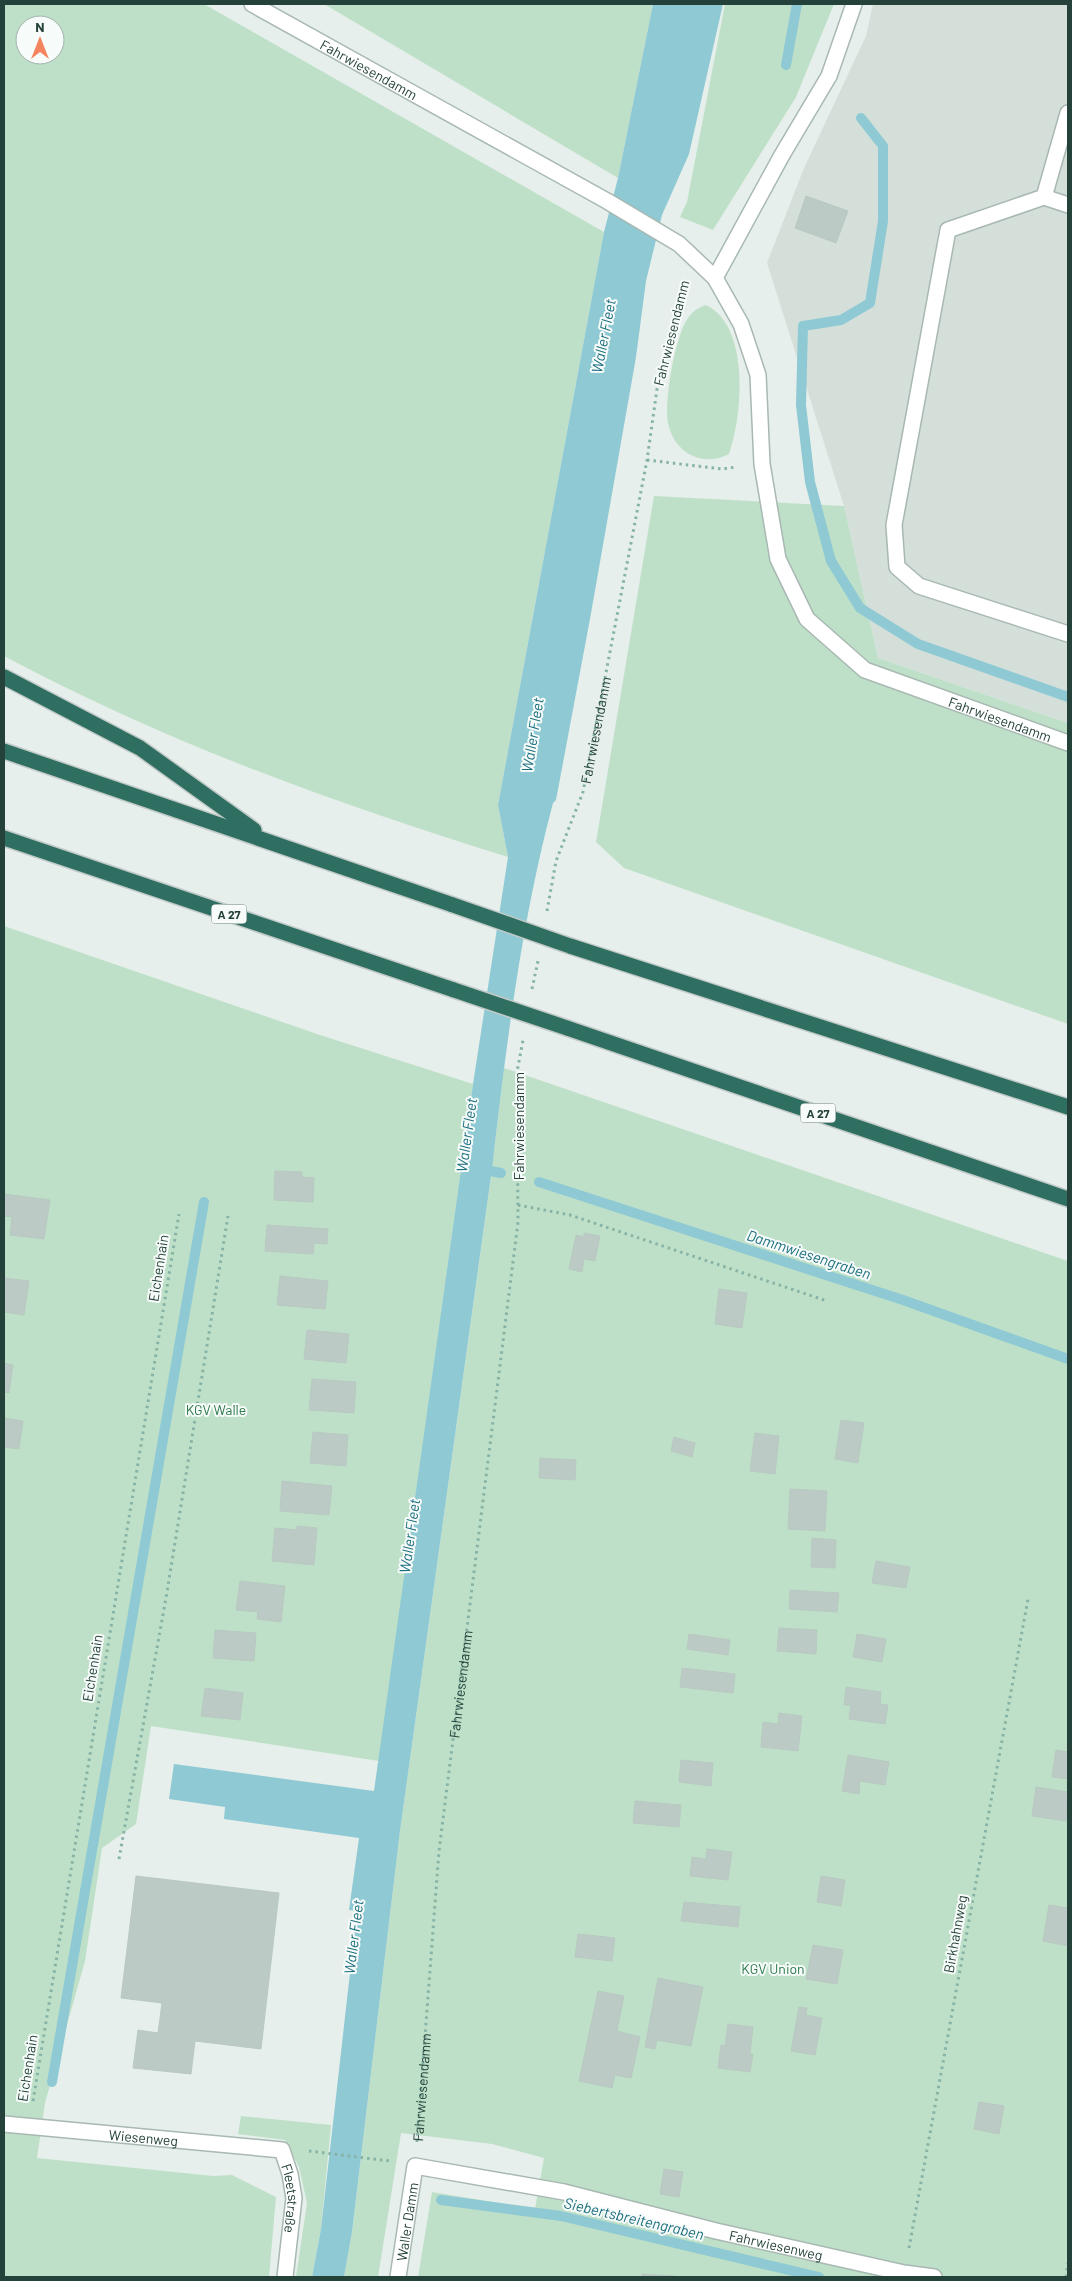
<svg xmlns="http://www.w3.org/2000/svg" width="1072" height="2281" viewBox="0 0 1072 2281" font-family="Barlow,sans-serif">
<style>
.built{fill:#d4dfda}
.green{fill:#bfe0c8;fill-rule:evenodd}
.water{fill:#8ec9d4}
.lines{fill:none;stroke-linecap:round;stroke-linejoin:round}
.stream{stroke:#8ec9d4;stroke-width:10}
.building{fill:#bbcac4;stroke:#b8c9c2}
.lane-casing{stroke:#a8b8b2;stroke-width:18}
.street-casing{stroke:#a8b8b2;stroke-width:18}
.highway-casing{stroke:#c2cac8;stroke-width:18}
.path{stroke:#86b3a5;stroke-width:3;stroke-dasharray:2.5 4;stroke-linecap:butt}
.lane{stroke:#fff;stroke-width:15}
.street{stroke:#fff;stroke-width:15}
.highway{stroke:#2f6f62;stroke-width:15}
.highway-bridge-casing{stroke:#c2cac8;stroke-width:18;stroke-linecap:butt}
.highway-bridge{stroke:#2f6f62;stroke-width:15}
.labels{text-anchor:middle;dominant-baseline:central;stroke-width:4;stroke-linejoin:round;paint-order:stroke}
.shield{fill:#f7fbf9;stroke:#637a73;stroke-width:1}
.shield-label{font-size:12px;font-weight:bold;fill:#24423a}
.street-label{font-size:14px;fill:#24423a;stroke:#f7fbf9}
.park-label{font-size:14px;fill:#2d7a4b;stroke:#f7fbf9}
.water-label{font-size:15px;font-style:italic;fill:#1c6f80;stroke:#f7fbf9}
</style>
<rect width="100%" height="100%" fill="#e6efeb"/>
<polygon class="built" points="873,4 1068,4 1068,723 878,658 844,506 767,263 804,168 866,36"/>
<g class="green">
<path d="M4 4H204L604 232 498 805 508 857C336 804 163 741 4 656ZM25 25H55V55H25Z"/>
<polygon points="324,4 653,4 618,178"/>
<polygon points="725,4 834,4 796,97 713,230 680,217 687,202"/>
<path d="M706 305C750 326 743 415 729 454 703 468 674 453 668 423 664 401 675 336 688 318 693 311 699 307 706 305Z"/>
<polygon points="654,496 844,506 878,658 1068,723 1068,1024 624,868 596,842"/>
<polygon points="4,926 320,1035 473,1084 379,1761 151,1726 136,1824 102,1848 85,1961 45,2103 37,2158 213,2176 232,2175 276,2197 269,2277 4,2277"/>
<polygon points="504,1068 1068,1261 1068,2277 418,2277 432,2192 535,2209 544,2158 492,2144 401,2133 378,2277 344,2277 352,2232 400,1831 490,1184"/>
<polygon points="241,2116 331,2125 321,2229 312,2277 296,2277 307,2203 299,2167 285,2140 238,2134"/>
</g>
<path class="water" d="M653 4H723L689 154 662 215 646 281 636 357 590 619 556 800 553 803C521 923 506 1047 492 1169L400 1831 352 2232 344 2277H312L321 2229 357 1911 349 1910 359 1838 224 1819 225 1807 169 1799 174 1764 374 1791 473 1084 508 857 498 805 604 232 618 178Z"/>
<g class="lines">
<g class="stream">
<polyline points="786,65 797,4"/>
<polyline points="861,118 883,146 883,221 870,303 841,320 803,326 801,405 810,482 831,561 860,608 918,644 1068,697"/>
<polyline points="480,1169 501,1173"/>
<polyline points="539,1182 903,1300 1068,1359"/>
<polyline points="52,2082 204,1202"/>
<polyline points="441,2200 561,2216 819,2277"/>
</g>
</g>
<g class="building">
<polygon points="806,196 848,211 836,243 795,228"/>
<polygon points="275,1171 302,1172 302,1177 314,1178 313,1202 274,1200"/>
<polygon points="4,1194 50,1200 44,1239 10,1235 12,1217 4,1216"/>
<polygon points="267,1225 328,1229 327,1244 314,1243 313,1254 265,1251"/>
<polygon points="584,1233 600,1236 595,1261 584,1259 582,1272 569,1269 576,1235 584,1237"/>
<polygon points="280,1276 328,1281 325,1309 277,1305"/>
<polygon points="4,1278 29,1281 24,1315 4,1312"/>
<polygon points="719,1289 747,1293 742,1328 715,1324"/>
<polygon points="307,1330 349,1334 346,1363 304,1359"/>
<polygon points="4,1363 13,1365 9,1393 4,1392"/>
<polygon points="312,1379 356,1382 354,1413 309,1410"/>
<polygon points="4,1418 23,1421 19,1449 4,1447"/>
<polygon points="841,1420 864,1423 858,1463 835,1459"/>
<polygon points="313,1432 348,1435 346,1466 310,1463"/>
<polygon points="755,1433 779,1436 775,1474 750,1471"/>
<polygon points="674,1437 695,1443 692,1457 671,1451"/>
<polygon points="540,1458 576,1460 575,1480 539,1478"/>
<polygon points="282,1481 332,1486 329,1515 280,1511"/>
<polygon points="790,1489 827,1491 825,1531 788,1529"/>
<polygon points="297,1526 317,1528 314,1565 272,1561 275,1528 297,1530"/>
<polygon points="812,1538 836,1540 835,1568 811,1567"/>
<polygon points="876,1561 910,1567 906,1588 872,1583"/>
<polygon points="240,1581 285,1586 281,1622 257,1619 258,1612 236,1610"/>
<polygon points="790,1590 839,1593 837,1612 789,1609"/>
<polygon points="779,1628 817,1630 816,1654 777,1651"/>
<polygon points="215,1630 256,1633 254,1661 213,1658"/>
<polygon points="689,1634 730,1640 728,1655 687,1649"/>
<polygon points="857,1634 886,1639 882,1662 853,1657"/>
<polygon points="682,1668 735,1674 733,1693 680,1687"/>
<polygon points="846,1687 881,1692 880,1704 888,1705 885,1724 849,1719 851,1705 844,1705"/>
<polygon points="205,1688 243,1693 240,1720 201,1716"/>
<polygon points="779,1713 802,1716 798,1751 761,1747 763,1722 778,1724"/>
<polygon points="1056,1750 1068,1752 1068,1779 1052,1777"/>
<polygon points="848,1755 889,1762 885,1785 860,1781 859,1794 842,1791"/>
<polygon points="681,1760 713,1763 711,1786 679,1782"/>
<polygon points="1036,1787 1068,1792 1066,1821 1032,1816"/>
<polygon points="635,1801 681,1805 679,1827 633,1823"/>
<polygon points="707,1849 732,1852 728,1880 690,1876 692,1857 706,1859"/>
<polygon points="136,1876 279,1893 261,2049 195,2041 191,2074 133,2068 138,2030 158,2033 162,2003 121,1998"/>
<polygon points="821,1876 845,1880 841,1906 817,1902"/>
<polygon points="684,1902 740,1907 738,1927 681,1921"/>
<polygon points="1049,1905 1068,1908 1068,1946 1043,1941"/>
<polygon points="578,1934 615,1938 612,1961 575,1957"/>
<polygon points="813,1945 843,1950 837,1984 806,1979"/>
<polygon points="658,1978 703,1987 691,2046 657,2040 655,2049 645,2047"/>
<polygon points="598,1991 624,1996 617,2031 640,2037 631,2078 615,2075 612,2088 579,2081"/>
<polygon points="799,2007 807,2008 806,2015 822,2018 815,2055 791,2051"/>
<polygon points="728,2024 753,2027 750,2054 753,2054 750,2072 718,2068 721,2045 725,2046"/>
<polygon points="979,2102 1004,2106 999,2134 974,2129"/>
<polygon points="664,2169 683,2172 679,2197 660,2194"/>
<polygon points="642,2274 675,2276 675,2277 642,2277"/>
</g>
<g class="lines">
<g class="lane-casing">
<g id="lane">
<polyline points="1068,113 1044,197 948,230 894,525 897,567 919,586 1068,634"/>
<polyline points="1044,197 1068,205"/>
<polyline points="715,278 782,155 829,76 854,4"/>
</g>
</g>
<g class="street-casing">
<g id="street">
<path id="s3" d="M252 4 607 201 679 244 715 278 741 324 758 375 762 464 778 559 807 619 865 670 1068 743"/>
<path id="s4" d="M4 2124 282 2150 290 2174 294 2198 285 2277"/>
<path id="s5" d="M398 2277 415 2166 564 2192 716 2231 904 2273 934 2277"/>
</g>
</g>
<g class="highway-casing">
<g id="highway">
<polyline points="4,677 140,748 254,830"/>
<polyline points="4,751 453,905"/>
<polyline points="4,838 454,990"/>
<polyline points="570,946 1068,1107"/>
<polyline points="567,1028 1068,1199"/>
</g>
</g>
<g class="path">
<polyline points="647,460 722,469 736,467"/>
<path id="s1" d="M547 911 556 861 583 792 647 460 658 382 683 283"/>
<polyline points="532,989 538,961"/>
<polyline points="518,1205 570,1215 827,1301"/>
<polyline points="119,1859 166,1598 228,1216"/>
<polyline points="33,2101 179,1214"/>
<path id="s2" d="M417 2142 439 1851 518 1222 517 1072 523 1040"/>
<polyline points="309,2151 390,2161"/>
<polyline points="909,2248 1028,1599"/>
<polyline points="1066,2277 1068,2263"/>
</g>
<use href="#lane" class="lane"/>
<use href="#street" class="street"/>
<use href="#highway" class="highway"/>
<g class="highway-bridge-casing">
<g id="highway-bridge">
<polyline points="453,905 570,946"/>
<polyline points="454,990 567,1028"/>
</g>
</g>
<use href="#highway-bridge" class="highway-bridge"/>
</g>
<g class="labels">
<g class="shield">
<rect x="211.5" y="904.5" width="35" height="19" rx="4"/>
<rect x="800.5" y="1103.5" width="35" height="19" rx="4"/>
</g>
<g class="shield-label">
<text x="229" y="914">A 27</text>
<text x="818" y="1113">A 27</text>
</g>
<g class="street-label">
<text stroke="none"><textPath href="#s3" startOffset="134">Fahrwiesendamm</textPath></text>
<text transform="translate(671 333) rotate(-76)">Fahrwiesendamm</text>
<text stroke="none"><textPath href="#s3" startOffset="1119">Fahrwiesendamm</textPath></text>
<text stroke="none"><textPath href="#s1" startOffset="188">Fahrwiesendamm</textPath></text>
<text transform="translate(518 1126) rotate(-90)">Fahrwiesendamm</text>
<text transform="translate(158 1268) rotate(-81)">Eichenhain</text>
<text transform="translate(92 1668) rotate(-81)">Eichenhain</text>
<text stroke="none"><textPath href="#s2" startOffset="460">Fahrwiesendamm</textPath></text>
<text transform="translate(955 1934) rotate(-80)">Birkhahnweg</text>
<text transform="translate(27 2068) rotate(-81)">Eichenhain</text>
<text stroke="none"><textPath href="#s2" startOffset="55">Fahrwiesendamm</textPath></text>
<text stroke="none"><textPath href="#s4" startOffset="140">Wiesenweg</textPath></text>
<text stroke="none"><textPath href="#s4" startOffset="329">Fleetstraße</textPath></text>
<text stroke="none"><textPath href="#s5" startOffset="56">Waller Damm</textPath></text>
<text stroke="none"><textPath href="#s5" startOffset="482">Fahrwiesenweg</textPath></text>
</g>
<g class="park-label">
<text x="216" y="1409">KGV Walle</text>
<text x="773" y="1968">KGV Union</text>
</g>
<g class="water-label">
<text transform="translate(603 336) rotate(-79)">Waller Fleet</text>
<text transform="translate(532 735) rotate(-81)">Waller Fleet</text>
<text transform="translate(466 1135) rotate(-82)">Waller Fleet</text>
<text transform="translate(809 1254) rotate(18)">Dammwiesengraben</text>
<text transform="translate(409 1536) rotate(-82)">Waller Fleet</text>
<text transform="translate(353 1937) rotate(-83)">Waller Fleet</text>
<text transform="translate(634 2218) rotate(13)">Siebertsbreitengraben</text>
</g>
</g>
<rect width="1072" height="2281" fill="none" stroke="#24423a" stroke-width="10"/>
<g transform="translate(40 40)"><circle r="24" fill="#f7fbf9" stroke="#a3b1ad"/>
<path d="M0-4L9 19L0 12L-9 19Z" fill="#f4845f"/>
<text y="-8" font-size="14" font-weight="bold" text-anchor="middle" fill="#24423a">N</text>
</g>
</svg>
